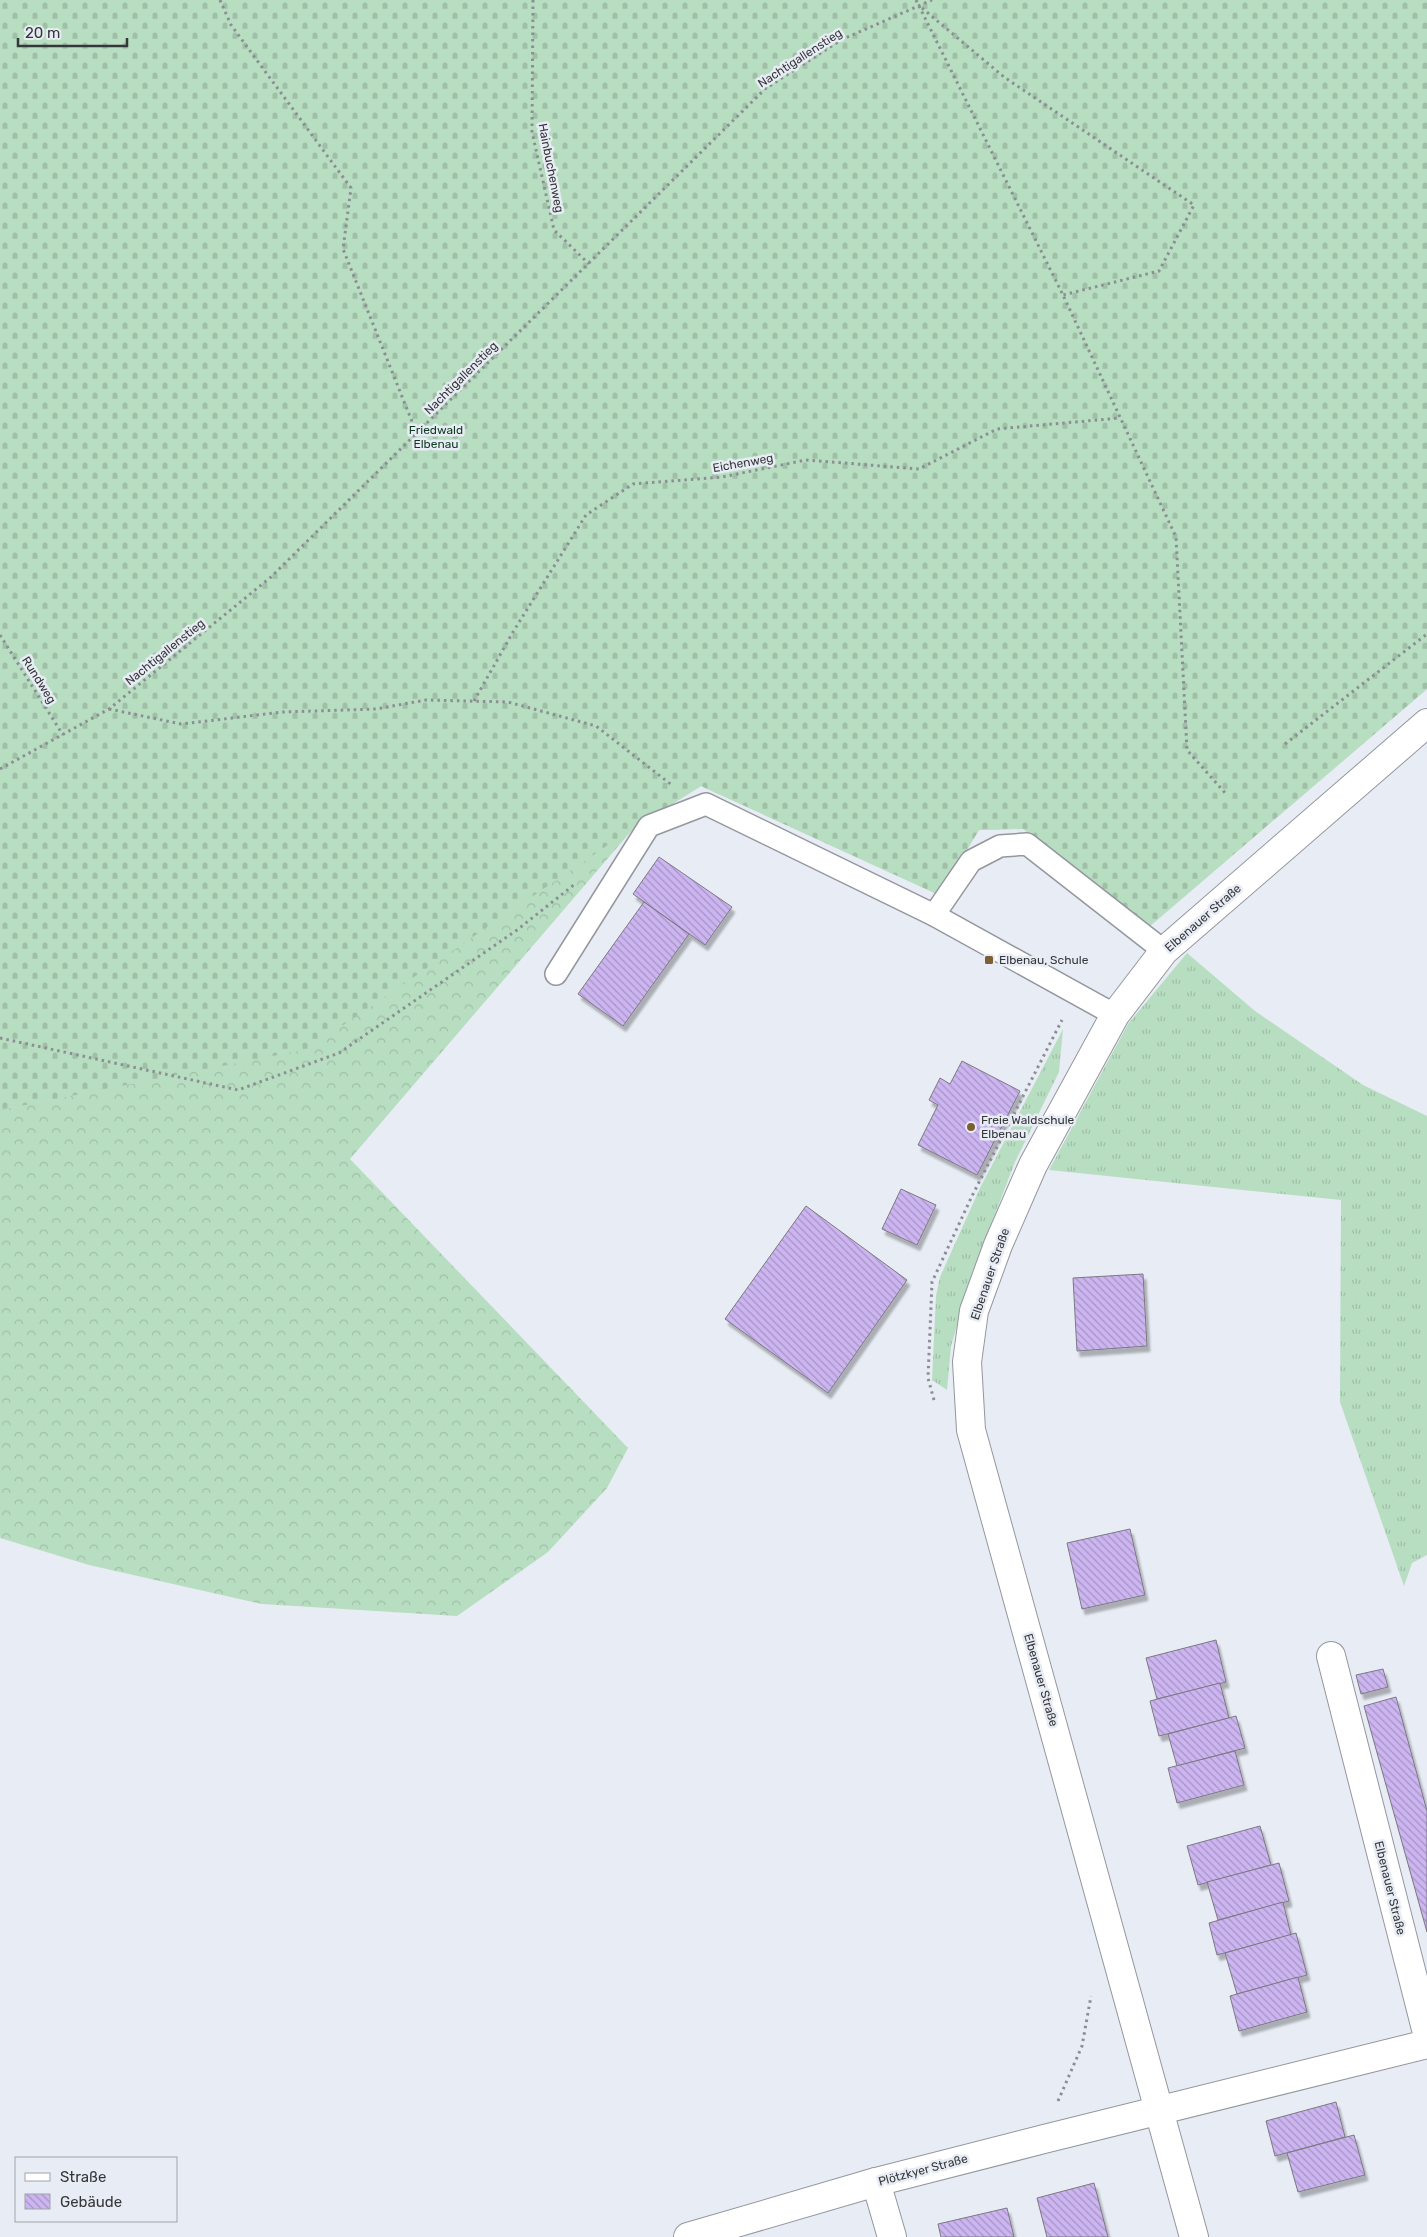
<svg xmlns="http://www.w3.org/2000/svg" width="1427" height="2237" viewBox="0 0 1427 2237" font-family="Rubik,sans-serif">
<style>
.grass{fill:url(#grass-tufts)}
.forest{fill:url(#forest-crowns)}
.cemetery{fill:url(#cemetery-stones)}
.building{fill:url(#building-back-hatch);stroke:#7b7980;filter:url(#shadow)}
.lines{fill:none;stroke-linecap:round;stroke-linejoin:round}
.service-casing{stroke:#94979f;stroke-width:24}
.minor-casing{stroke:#94979f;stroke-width:30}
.tertiary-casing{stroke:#94979f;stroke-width:30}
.path{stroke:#8b8e93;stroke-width:3;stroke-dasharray:2.5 4;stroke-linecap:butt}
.service{stroke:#fff;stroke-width:21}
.minor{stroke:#fff;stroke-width:28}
.tertiary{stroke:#fff;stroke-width:28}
.poi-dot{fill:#7c5f33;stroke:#e8ecf4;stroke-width:2}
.labels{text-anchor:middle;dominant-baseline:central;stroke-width:5;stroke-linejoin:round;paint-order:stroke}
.street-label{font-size:12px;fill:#36373a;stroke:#e8ecf4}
.park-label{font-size:12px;fill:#0e3b1f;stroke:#e8ecf4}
.poi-label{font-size:12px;fill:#36373a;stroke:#e8ecf4;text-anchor:start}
</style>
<defs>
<pattern id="grass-tufts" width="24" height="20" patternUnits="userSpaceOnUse" patternTransform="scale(1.25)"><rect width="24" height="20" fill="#b8dec1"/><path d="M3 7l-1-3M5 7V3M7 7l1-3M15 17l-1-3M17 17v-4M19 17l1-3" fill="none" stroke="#9fbfa7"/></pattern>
<pattern id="forest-crowns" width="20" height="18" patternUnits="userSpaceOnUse" patternTransform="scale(1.25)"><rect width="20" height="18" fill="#b8dec1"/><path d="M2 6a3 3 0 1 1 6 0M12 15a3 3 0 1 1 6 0" fill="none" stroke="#9fbfa7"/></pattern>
<pattern id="cemetery-stones" width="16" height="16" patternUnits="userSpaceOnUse" patternTransform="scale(1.25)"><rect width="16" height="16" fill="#b8dec1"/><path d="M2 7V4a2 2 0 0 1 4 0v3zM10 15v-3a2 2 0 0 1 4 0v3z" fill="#9fbfa7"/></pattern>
<pattern id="building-back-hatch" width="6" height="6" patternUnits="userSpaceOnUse" patternTransform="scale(1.25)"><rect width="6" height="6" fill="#ccb5f1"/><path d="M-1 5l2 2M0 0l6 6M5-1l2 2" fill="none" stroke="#a694c4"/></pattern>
<filter id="shadow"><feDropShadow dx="3" dy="5.5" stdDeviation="1" flood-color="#0004"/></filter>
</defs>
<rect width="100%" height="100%" fill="#e8ecf4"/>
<g class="grass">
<polygon points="1187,953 1255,1011 1363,1085 1427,1116 1427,1555 1412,1563 1404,1586 1340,1402 1341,1200 1049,1170 1128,1024"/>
<polygon points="1063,1029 1059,1072 1015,1162 974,1269 951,1346 947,1390 932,1380 936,1296 940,1277 980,1188"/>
</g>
<polygon class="forest" points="0,0 1427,0 1427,689 1150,926 1023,829 979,830 939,895 701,786 633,829 350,1159 628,1448 607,1488 548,1552 457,1616 262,1604 89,1565 0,1538"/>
<polygon class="cemetery" points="0,0 1427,0 1427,689 1150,926 1023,829 979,830 939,895 701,786 633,828 308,1049 0,1110"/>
<g class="building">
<polygon points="659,857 732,907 705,945 633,894"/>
<polygon points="644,902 689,934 623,1026 578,994"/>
<polygon points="962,1061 1020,1091 977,1175 918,1145 938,1105 929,1100 940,1078 950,1084"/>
<polygon points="901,1189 936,1205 917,1245 882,1229"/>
<polygon points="806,1206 907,1280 828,1393 725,1319"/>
<polygon points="1143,1274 1147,1346 1077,1351 1073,1278"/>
<polygon points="1130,1529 1145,1595 1082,1609 1067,1543"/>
<polygon points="1216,1640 1226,1682 1157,1699 1146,1658"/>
<polygon points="1383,1669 1388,1687 1361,1694 1356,1675"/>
<polygon points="1220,1683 1229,1718 1159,1736 1150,1701"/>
<polygon points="1396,1697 1427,1811 1427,1932 1364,1706"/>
<polygon points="1236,1716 1245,1748 1177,1766 1168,1734"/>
<polygon points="1235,1751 1244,1785 1177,1803 1168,1768"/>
<polygon points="1260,1826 1271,1865 1198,1885 1187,1846"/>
<polygon points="1279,1863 1289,1901 1218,1920 1207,1882"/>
<polygon points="1283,1902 1291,1935 1217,1955 1209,1923"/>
<polygon points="1296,1933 1307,1975 1237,1994 1225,1953"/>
<polygon points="1298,1977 1307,2012 1239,2031 1230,1996"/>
<polygon points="1336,2102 1345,2137 1275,2156 1266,2121"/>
<polygon points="1354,2135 1365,2175 1298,2192 1287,2153"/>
<polygon points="1094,2183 1108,2237 1047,2237 1037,2198"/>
<polygon points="1007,2208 1014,2237 941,2237 938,2224"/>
</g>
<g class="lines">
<g class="service-casing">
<g id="service">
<polyline points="556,974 649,826 706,804 934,915"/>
<polyline points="1115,1015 934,915 971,861 1000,846 1027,844 1164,951"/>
</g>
</g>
<g class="minor-casing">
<g id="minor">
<polyline points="1331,1656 1427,2033"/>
<polyline points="876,2182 892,2237"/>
<polyline points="688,2237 876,2182 1044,2139 1427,2044"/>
</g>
</g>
<g class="tertiary-casing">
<polyline id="tertiary" points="1194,2237 971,1430 967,1362 974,1311 998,1245 1033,1165 1115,1015 1164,951 1427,723"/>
</g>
<g class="path">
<polyline points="220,0 231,25 351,188 343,249 417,434"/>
<polyline points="533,0 532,132 554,230 589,264"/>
<polyline points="916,0 1063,295 1176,537 1187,750 1226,794"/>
<polyline points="922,8 1004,77 1194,205 1159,271 1063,295"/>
<polyline points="0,635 63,735"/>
<polyline points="474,701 513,632 586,515 633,484 722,477 806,460 919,469 997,429 1120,418"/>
<polyline points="109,709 181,724 283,712 376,709 426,700 508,702 596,726 673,786"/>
<polyline points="1285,744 1427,634"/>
<polyline points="0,769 109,709 271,577 765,89 841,40 932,0"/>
<polyline points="0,1038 238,1090 339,1053 517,930 575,884"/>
<polyline points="934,1400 928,1378 932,1282 972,1196 1062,1020"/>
<polyline points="1058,2101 1082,2046 1091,1996"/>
</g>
<use href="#service" class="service"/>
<use href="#minor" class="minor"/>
<use href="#tertiary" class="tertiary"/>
</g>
<g class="poi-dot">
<rect x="984" y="955" width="10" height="10" rx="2.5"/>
<circle cx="971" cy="1127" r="5"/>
</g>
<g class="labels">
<g class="street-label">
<text transform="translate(800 58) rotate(-33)">Nachtigallenstieg</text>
<text transform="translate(551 168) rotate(79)">Hainbuchenweg</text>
<text transform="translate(461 378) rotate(-45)">Nachtigallenstieg</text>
<text transform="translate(743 463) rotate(-10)">Eichenweg</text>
<text transform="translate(165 652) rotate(-39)">Nachtigallenstieg</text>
<text transform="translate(39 680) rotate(58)">Rundweg</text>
<text transform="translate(1203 918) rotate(-41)">Elbenauer Straße</text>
<text transform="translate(990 1274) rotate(-71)">Elbenauer Straße</text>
<text transform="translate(1041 1680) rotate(74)">Elbenauer Straße</text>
<text transform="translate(1390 1888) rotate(76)">Elbenauer Straße</text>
<text transform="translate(923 2170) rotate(-15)">Plötzkyer Straße</text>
</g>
<g class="park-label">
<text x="436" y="430">Friedwald<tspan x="436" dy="14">Elbenau</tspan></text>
</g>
<g class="poi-label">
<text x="999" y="960">Elbenau, Schule</text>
<text x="981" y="1120">Freie Waldschule<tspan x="981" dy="14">Elbenau</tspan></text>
</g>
</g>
<rect x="15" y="2157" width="162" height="65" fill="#e8ecf4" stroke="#a1a4aa"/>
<rect x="25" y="2173" width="25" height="8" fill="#ffffff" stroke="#a1a4aa"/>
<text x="60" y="2182" font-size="15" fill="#36373a">Straße</text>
<rect x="25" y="2194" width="25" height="15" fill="url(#building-back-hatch)" stroke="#a1a4aa"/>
<text x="60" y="2207" font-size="15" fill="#36373a">Gebäude</text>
<path d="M18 38v8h109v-8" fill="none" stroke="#36373a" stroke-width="2.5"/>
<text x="25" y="38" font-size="15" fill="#36373a" stroke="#e8ecf4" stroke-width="4" paint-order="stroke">20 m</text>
</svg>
